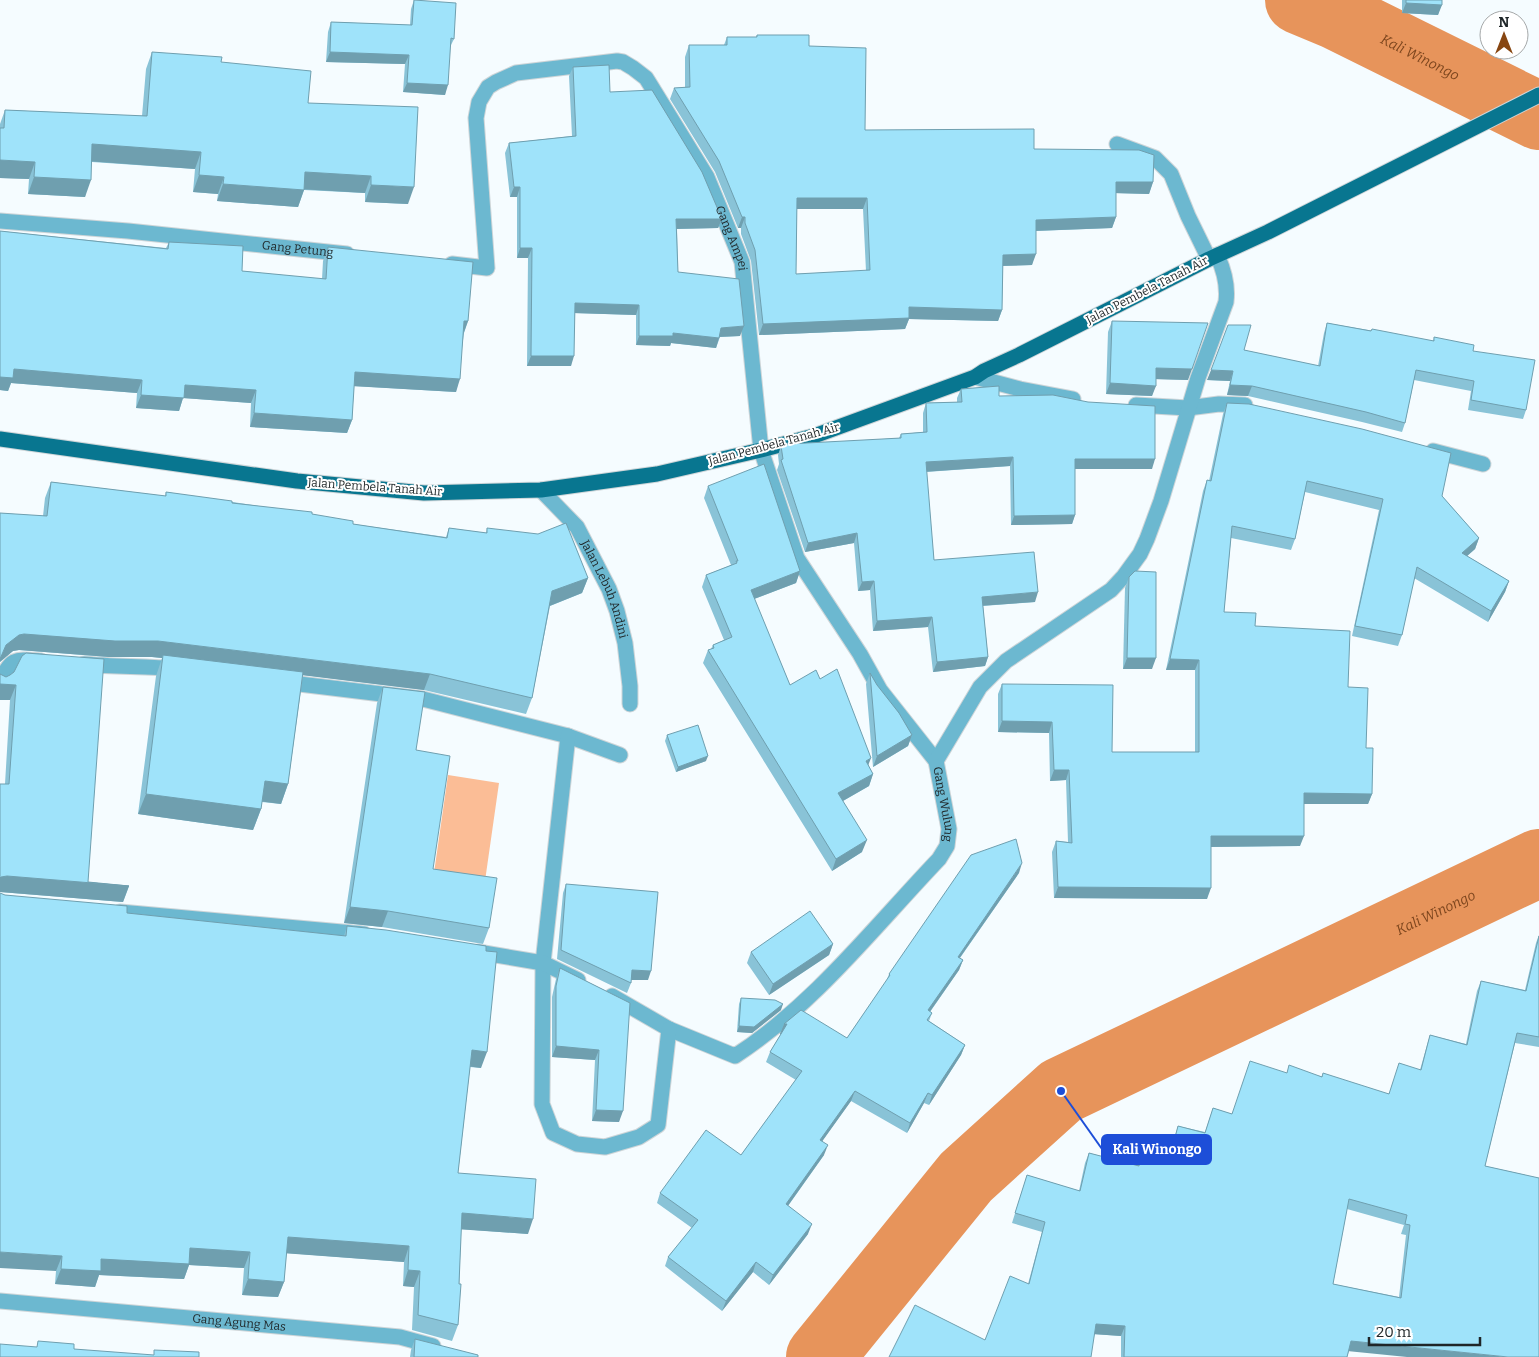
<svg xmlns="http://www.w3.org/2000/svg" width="1539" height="1357" viewBox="0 0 1539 1357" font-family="Bitter,serif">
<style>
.green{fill:#fbbd96}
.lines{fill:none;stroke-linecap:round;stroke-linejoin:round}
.river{stroke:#e7945b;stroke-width:68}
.minor-casing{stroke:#ced5d8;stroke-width:17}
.major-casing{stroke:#ced5d8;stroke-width:17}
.minor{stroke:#6cb8d0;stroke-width:15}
.major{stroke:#087690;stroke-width:15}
.wall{fill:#89c3d7;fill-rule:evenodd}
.shaded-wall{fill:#6f9faf}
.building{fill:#9fe3fa;stroke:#6f9faf;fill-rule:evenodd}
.labels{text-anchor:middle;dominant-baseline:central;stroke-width:4;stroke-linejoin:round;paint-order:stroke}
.street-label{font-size:12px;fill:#1f2628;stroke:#fff}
.water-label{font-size:14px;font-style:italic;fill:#7d461e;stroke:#fff}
.leader{fill:none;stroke:#1d4ed8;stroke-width:2}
.callout-dot{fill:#1d4ed8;stroke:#fff;stroke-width:2}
.callout{fill:#1d4ed8;stroke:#1d4ed8;stroke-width:2}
.callout-label{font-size:14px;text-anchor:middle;font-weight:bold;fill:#fff}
</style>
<rect width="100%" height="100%" fill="#f5fcff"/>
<polygon class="green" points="448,775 499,783 484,888 433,880"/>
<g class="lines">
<g class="river">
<path id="s1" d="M1299 0 1335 15 1539 116"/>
<path id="s2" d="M820 1357 966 1177 1061 1091 1539 863"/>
</g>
<g class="minor-casing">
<g id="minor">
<polyline points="1117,144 1155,158 1171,174 1188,216 1209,259"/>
<path id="s3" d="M0 221 128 231 347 254"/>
<path id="s4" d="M452 264 487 268 476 118 479 102 488 87 496 82 516 73 617 61 623 62 633 68 646 78 651 86 707 177 742 262 761 450 797 558 860 654 880 690 936 761 949 829 947 846 939 859C874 927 815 1004 735 1056L669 1029 612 996"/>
<polyline points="975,377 1020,389 1073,399"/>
<polyline points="1136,405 1188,408 1219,404 1245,405"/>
<polyline points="1433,451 1483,464"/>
<path id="s5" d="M541 490 577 527 609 589 617 611 625 643 630 686V704"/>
<path d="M84 664C115 667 146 666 178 669"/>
<polyline points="283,682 423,699 568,736 620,755"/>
<path d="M0 683C10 657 16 659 41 661"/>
<polyline points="568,736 543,963 542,1104 553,1133 577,1144 605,1147 639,1137 658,1125 669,1029"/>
<path d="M936 761 980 687 1006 661 1111 590 1124 576 1140 554 1147 539 1161 501 1198 378 1226 302C1228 286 1224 270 1217 255"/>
<polyline points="120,912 364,934"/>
<polyline points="478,952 543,963 578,980"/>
<path id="s6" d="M0 1301 400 1337 433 1346"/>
</g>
</g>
<g class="major-casing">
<polyline id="major" points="0,439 297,481 424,493 541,490 657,474 761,450 814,436 975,377 984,371 1019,355 1209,259 1268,232 1539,95"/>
</g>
<use href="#minor" class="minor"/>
<use href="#major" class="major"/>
</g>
<g class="wall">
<polygon points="414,0 454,39 450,47 445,95 403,92 405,64 326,62 328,32 331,22 410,25 411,9"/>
<polygon points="1402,0 1442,0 1438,15 1402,13"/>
<path d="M757 35 809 46 865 130 1034 149 1153 182 1149 194 1116 193V217L1112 228 1036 231 1032 265 1003 266 1002 310 998 321 909 319 905 329 759 335 751 261 741 234V228H738L715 172 670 99 674 88 685 87V57L689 45H724L727 37H756ZM797 209H863L866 271 796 274Z"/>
<polygon points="152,52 221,62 308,103 408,204 365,202 365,193 304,190 298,207 217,201 218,194 193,192 195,169 92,162 85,197 28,194 29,179 0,178 0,124 5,110 142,116 146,69"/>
<polygon points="573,67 610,92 722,219 718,228 677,229 678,272 740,336 720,337 716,348 671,343 670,346 636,345 636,315 575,313 571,366 527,366 528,258 517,258 517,197 510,197 505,153 509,143 572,136 569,76"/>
<polygon points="0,231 166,248 169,242 242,271 322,279 323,261 328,247 468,321 464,333 456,392 354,386 352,420 347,433 250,427 251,403 183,398 179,411 136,408 137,393 11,383 8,391 0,390"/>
<polygon points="1112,321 1188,380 1156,379 1152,396 1106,394 1108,332"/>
<polygon points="1327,323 1433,341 1434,337 1473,351 1526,410 1523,419 1468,410 1471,391 1414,380 1405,423 1402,432 1362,422 1248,396 1227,395 1230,381 1207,380 1244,350 1318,366 1324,333"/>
<polygon points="961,389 999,396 1152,469 1075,469 1075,515 1072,524 1011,525 1010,466 926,472 934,560 1035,602 983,606 988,657 985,666 933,672 928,627 873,631 870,590 858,591 854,543 805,552 777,470 779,464 778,455 781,446 899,438 901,434 923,432 923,413 926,403 957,402 957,398"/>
<polygon points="1227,403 1442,496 1479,538 1475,549 1467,556 1509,581 1505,592 1488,622 1414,578 1402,635 1398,646 1352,636 1379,510 1305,492 1295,539 1291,550 1231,538 1224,612 1255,626 1348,687 1366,748 1372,794 1368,804 1304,804 1300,846 1211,847 1207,899 1054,898 1052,852 1056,841 1068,842 1066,780 1050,781 1049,733 998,732 998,694 1002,684 1112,752 1195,752 1195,670 1166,670 1203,491 1207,480 1209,481 1223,414"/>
<polygon points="51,482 165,496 166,492 312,514 353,524 446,537 449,528 486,533 487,528 588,578 582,593 550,606 532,698 526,714 424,690 303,675 288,784 281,804 262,802 261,809 253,830 138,814 156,676 162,658 152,657 109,657 19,650 13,651 1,661 0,662 0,513 43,516 45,498"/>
<polygon points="708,486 800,571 796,583 754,599 790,685 868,765 873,774 869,786 843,801 862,852 832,871 703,663 708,650 711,649 713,645 724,640 702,587 706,575 731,565 704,498"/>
<polygon points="1129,577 1152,669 1123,669 1125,588"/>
<polygon points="14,672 88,882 129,886 123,902 0,892 5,784 10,700 6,677 10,675"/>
<polygon points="870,673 877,685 912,735 908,746 873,767 866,684"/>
<polygon points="383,687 416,750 433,869 489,928 483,944 382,927 344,923 377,703"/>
<polygon points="667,735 706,761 676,772 665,741"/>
<polygon points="1019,873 960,958 963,960 959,970 930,1012 932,1013 929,1021 965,1045 961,1055 929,1105 924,1103 907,1133 851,1101 822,1141 824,1155 788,1206 808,1234 769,1285 753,1272 722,1311 665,1266 668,1257 692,1228 657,1203 660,1193 741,1155 796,1080 766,1062 770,1052 781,1034 780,1034 784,1024 847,1038 886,982 889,974"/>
<polygon points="566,884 648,980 631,980 631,983 627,993 557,959 563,893"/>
<polygon points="5,895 127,913 344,936 347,926 486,951 481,1068 470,1067 458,1173 528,1234 461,1229 458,1325 452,1341 412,1330 414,1287 403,1286 404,1262 286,1253 284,1282 278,1297 242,1295 244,1268 189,1265 184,1279 99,1275 95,1287 55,1284 56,1271"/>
<path d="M1539 935V1047L1515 1043 1485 1166 1539 1178 1349 1351 1347 1357H1121V1336L1094 1334 985 1340 1028 1284 1042 1232 1012 1223 1027 1175 1079 1191 1085 1163 1089 1153 1137 1165 1140 1150 1143 1140 1172 1145 1178 1126 1205 1132 1213 1108 1232 1114 1287 1073 1321 1076 1388 1094 1420 1070 1427 1045 1430 1035 1466 1044 1477 991 1481 981 1525 990 1536 943ZM1347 1209 1404 1225 1401 1234 1406 1235 1399 1297 1333 1284Z"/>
<polygon points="833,944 829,955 769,995 747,963 751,952"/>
<polygon points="560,968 630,1003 619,1122 592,1121 595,1060 552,1057 552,997 556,979"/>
<polygon points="741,998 781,1010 752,1033 737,1032 739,1004"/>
<polygon points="415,1339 478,1357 410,1357 411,1350"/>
</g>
<g class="shaded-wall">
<polygon points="1406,3 1442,5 1438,15 1402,13"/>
<polygon points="330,52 409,55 405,64 326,62"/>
<polygon points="407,83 448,85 445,95 403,92"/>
<polygon points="92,144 201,152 195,169 86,161"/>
<polygon points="0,160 35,162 29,179 0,178"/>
<polygon points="305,172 371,176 365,193 299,189"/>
<polygon points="199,175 224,177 218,194 193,192"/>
<polygon points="34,177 91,180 85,197 28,194"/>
<polygon points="1116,182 1153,182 1149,194 1111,193"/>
<polygon points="223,184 304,190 298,207 217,201"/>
<polygon points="371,185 414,187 408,204 365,202"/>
<polygon points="514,187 520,187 517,197 510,197"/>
<polygon points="797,198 867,198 863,209 793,209"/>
<polygon points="742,217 745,217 741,228 738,228"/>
<polygon points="1116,217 1112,228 1032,231 1036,220"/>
<polygon points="676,219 722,219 718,228 673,229"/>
<polygon points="520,248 532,248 528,258 517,258"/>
<polygon points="1036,254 1032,265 999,266 1003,255"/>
<polygon points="575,303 639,305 636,315 572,313"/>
<polygon points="909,307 1002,310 998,321 909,319 905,329 759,335 763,324"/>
<polygon points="464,321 468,321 463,335"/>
<polygon points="744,326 740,336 717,337 721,328"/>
<polygon points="673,333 719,338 716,348 671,343 670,346 636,345 639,336"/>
<polygon points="531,356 574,356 571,366 527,366"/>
<polygon points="1156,368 1192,369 1188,380 1152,379"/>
<polygon points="14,369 142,380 137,393 11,383 8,391 0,390 0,377"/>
<polygon points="1211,370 1233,371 1230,381 1207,380"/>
<polygon points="355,372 460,379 456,392 351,386"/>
<polygon points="1110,383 1156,386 1152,396 1106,394"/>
<polygon points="185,385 256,390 251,403 183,398 179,411 136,408 141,395"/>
<polygon points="1230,385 1252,386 1248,396 1227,395"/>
<polygon points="254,413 352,420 347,433 250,427"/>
<polygon points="1013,457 1010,466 922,472 926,462"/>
<polygon points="1075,459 1155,459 1152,469 1072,469"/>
<polygon points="1075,515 1072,524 1011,525 1014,516"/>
<polygon points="857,533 854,543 805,552 808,543"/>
<polygon points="1479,538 1475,549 1458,564 1462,553"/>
<polygon points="800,571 796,583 746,602 751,590"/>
<polygon points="588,578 582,593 547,607 552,591"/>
<polygon points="874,581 870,590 858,591 862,582"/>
<polygon points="1509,581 1505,592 1488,622 1491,611"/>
<polygon points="1038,592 1035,602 978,606 982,597"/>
<polygon points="932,617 928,627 873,631 877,621"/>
<polygon points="24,634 158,641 430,674 424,690 163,658 163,655 162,658 152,657 109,657 19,650 13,651 1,661 0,662 0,659 6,645 19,635"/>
<polygon points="988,657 985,666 933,672 937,662"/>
<polygon points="1127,658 1156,658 1152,669 1123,669"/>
<polygon points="1170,659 1199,660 1195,670 1166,670"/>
<polygon points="0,684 16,685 10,700 0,700"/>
<polygon points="1002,721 1052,722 1049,733 998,732"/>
<polygon points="912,735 908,746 873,767 877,756"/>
<polygon points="708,756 706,761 676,772 678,767"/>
<polygon points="871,758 866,771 866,761"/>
<polygon points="1054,770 1069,770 1066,780 1050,781"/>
<polygon points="873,774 869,786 834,806 838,793"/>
<polygon points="265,781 288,784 281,804 258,801"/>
<polygon points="1304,793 1372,794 1368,804 1300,804"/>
<polygon points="146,794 261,809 253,830 138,814"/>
<polygon points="1211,836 1304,836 1300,846 1207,847"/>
<polygon points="867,840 862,852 832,871 836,859"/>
<polygon points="1022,863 1019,873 954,966 958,957"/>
<polygon points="7,876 129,886 123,902 0,892 0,878 1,877"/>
<polygon points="1058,887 1211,888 1207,899 1054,898"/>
<polygon points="350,907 388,911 382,927 344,923"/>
<polygon points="833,944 829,955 769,995 773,984"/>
<polygon points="963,960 959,970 924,1020 928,1010"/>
<polygon points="632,970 651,971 648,980 628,980"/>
<polygon points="783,1004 781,1010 752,1033 737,1032 739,1026"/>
<polygon points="784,1024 787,1024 784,1034 780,1034"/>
<polygon points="965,1045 961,1055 929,1105 932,1095"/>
<polygon points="556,1046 599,1050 595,1060 552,1057"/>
<polygon points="472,1050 487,1052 481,1068 466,1066"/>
<polygon points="855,1091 851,1101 816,1150 820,1140"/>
<polygon points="928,1093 924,1103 907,1133 910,1123"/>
<polygon points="596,1110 623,1111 619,1122 592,1121"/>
<polygon points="828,1145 824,1155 782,1214 786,1204"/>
<polygon points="462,1213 533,1219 528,1234 456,1229"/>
<polygon points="812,1224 808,1234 769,1285 773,1275"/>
<polygon points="288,1237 409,1246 404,1262 282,1253"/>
<polygon points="190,1248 250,1252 244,1268 189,1265 184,1279 99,1275 95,1287 55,1284 61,1269 101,1259"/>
<polygon points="0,1252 62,1256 56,1271 0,1268"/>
<polygon points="756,1262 753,1272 722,1311 726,1301"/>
<polygon points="408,1270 420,1271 414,1287 403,1286"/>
<polygon points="248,1279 284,1282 278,1297 242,1295"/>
<polygon points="1096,1324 1125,1326 1121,1336 1092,1334"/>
<polygon points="1351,1341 1508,1357 1407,1357 1347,1351"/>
</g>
<g class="building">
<polygon points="414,0 456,3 454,39 451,38 448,85 407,83 409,55 330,52 331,22 412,25"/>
<polygon points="1406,0 1442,0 1442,5 1406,3"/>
<path d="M757 35H809V46L866 48 865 130 1034 129V149L1139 150 1154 155 1153 182H1116V217L1036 220V254L1003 255 1002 310 909 307V318L763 324 755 250 745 223V217H742L719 161 674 88 690 87 689 45H727V37H757ZM797 198H867L870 270 796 274Z"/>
<polygon points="152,52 222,57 221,62 311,71 308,103 418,107 414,187 371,185 371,176 305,172 304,190 223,184 224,177 199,175 201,152 92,144 91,180 34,177 35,162 0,160 0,128 4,128 5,110 147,116"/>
<polygon points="609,65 610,92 652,90 702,172 722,219 676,219 678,272 739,279 744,326 721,328 719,338 673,333 673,336 639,336 639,305 575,303 574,356 531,356 532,248 520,248 520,187 514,187 509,143 576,136 573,67"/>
<polygon points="0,231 168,249 169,242 243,246 242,271 326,279 328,247 473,262 468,321 464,321 460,379 355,372 352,420 254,413 256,390 185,385 184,398 141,395 142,380 14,369 13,378 0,377"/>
<polygon points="1112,321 1208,323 1192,369 1156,368 1156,386 1110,383"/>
<polygon points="1327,323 1371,331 1372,329 1434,341 1434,337 1474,345 1473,351 1535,360 1526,410 1471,400 1474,381 1416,370 1405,423 1366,412 1252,386 1230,385 1233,371 1211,370 1228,325 1251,325 1244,350 1320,366"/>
<polygon points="999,386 999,396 1053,395 1088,402 1155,406 1155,459 1075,459 1075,515 1014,516 1013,457 926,462 934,560 1034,552 1038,592 982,597 988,657 937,662 932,617 877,621 874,581 862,582 857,533 808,543 781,460 783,459 781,446 788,444 901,438 901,434 927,432 926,403 962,402 961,389"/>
<polygon points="1227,403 1249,404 1362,429 1451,453 1442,496 1479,538 1462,553 1509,581 1491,611 1417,567 1402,635 1355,626 1383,499 1307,481 1295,539 1232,526 1224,612 1256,613 1255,626 1350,631 1348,687 1368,688 1366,748 1373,748 1372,794 1304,793 1304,836 1211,836 1211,888 1058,887 1056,841 1072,843 1069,770 1054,770 1052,722 1002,721 1002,684 1113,685 1112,752 1199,752 1199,660 1170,659 1207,480 1211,481"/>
<polygon points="764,464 800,571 751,590 790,685 816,670 820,679 837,669 871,758 866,761 873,774 838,793 867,840 836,859 708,650 714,648 713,645 732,637 706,575 737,563 736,561 738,561 708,486"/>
<polygon points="51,482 166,496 166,492 232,501 232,503 312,512 312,514 353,521 353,524 447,538 449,528 487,533 487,528 538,534 566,523 588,578 552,591 532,698 430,674 158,641 115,641 24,634 19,635 6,645 0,659 0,513 47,516"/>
<polygon points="1135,571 1156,572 1156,658 1127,658 1129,577"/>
<polygon points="26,653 104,659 88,882 129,886 7,876 1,877 0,878 0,784 9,784 16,685 0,684 0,674 6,677 10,675 14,672 22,656"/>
<polygon points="163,655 303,672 288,784 265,781 261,809 146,794"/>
<polygon points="870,673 877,685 899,713 912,735 877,756"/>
<polygon points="383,687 425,692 416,750 450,756 433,869 497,878 489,928 388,911 350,907"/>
<polygon points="698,725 708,756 678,767 667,735"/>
<polygon points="1016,839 1022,863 958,957 963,960 928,1010 932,1013 927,1020 965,1045 932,1095 928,1093 910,1123 855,1091 820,1140 828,1145 786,1204 812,1224 773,1275 756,1262 726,1301 668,1257 698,1220 660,1193 706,1130 741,1155 802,1071 770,1052 787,1024 784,1024 801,1010 847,1038 890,975 889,974 971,855"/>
<polygon points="566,884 658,892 651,971 632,970 631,983 561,950"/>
<polygon points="0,893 5,895 127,906 127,913 346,936 347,926 386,930 486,946 486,951 497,952 487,1052 472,1050 458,1173 536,1179 533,1219 462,1213 459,1284 461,1284 458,1325 418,1315 420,1271 408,1270 409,1246 288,1237 284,1282 248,1279 250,1252 190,1248 189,1264 101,1259 101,1271 61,1269 62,1256 0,1252"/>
<polygon points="810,911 833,944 773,984 751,952"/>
<path d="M1539 936V1037L1517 1033 1485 1166 1539 1178V1357H1508L1351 1341 1347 1357H1124L1125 1326 1096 1324 1091 1357H889L915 1305 985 1340 1010 1276 1029 1284 1045 1222 1015 1213 1027 1175 1080 1191 1089 1153 1139 1166 1143 1140 1173 1145 1178 1126 1205 1133 1213 1108 1232 1114 1250 1061 1287 1073 1289 1065 1322 1077 1323 1073 1389 1094 1399 1063 1421 1070 1430 1035 1467 1045 1481 981 1526 991ZM1349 1199 1407 1215 1405 1224 1410 1225 1401 1298 1333 1284Z"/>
<polygon points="560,968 630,1003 623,1111 596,1110 599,1050 556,1046 556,986"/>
<polygon points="741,998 775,1000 783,1004 754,1027 739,1026"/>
<polygon points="415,1339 478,1355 478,1357 414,1357"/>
<polygon points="38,1341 74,1344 74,1349 154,1355 154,1350 199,1352 199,1357 0,1357 0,1344 37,1347"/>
</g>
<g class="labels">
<g class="street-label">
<text stroke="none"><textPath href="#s4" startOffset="569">Gang Ampei</textPath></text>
<text stroke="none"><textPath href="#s3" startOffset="299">Gang Petung</textPath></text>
<text transform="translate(1147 290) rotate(-27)">Jalan Pembela Tanah Air</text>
<text transform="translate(774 444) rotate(-15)">Jalan Pembela Tanah Air</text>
<text transform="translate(375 487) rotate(4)">Jalan Pembela Tanah Air</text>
<text stroke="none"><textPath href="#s5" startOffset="120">Jalan Lebuh Andini</textPath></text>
<text stroke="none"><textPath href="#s4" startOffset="1188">Gang Wulung</textPath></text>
<text stroke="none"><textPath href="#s6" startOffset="240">Gang Agung Mas</textPath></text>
</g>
<g class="water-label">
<text stroke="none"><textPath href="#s1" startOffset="134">Kali Winongo</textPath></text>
<text stroke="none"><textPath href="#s2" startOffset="775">Kali Winongo</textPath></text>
</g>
</g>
<path class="leader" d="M1061 1091L1102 1149"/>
<circle class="callout-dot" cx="1061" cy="1091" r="5"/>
<rect class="callout" x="1102" y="1135" width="109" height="29" rx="5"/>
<g class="callout-label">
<text x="1157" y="1154">Kali Winongo</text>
</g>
<g transform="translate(1504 35)"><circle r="24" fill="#ffffff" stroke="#a5a8a9"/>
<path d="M0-4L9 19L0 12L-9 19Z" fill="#874611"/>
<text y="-8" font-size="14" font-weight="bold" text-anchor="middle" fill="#1f2628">N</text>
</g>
<path d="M1369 1337v8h111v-8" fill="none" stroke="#1f2628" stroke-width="2.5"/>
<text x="1376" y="1337" font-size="15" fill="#1f2628" stroke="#ffffff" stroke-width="4" paint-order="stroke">20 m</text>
</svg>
